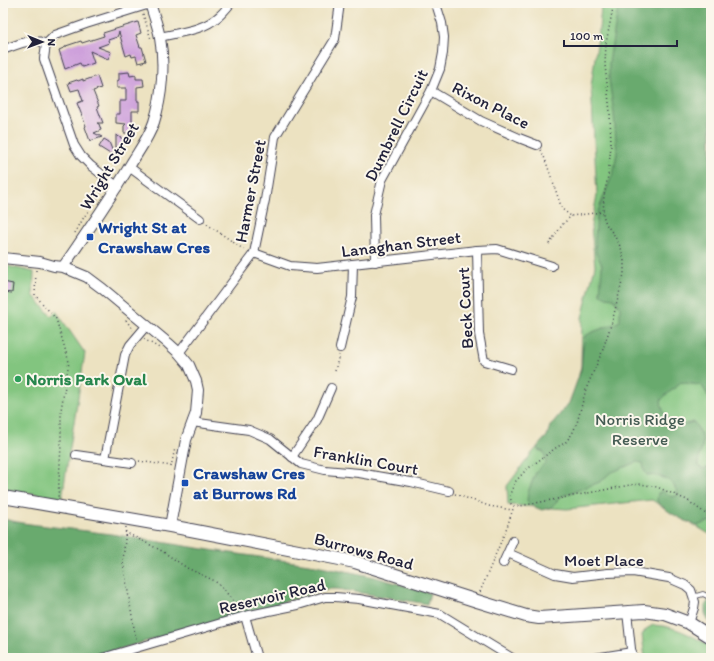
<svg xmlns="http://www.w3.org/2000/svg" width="714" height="661" viewBox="0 0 714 661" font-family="Itim,sans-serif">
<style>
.green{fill:#82c57f;stroke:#52745d}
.forest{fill:#69aa6e;stroke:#466654}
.building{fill:#cea0db}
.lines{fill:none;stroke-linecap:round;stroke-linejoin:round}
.service-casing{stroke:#403f4f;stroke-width:5.5}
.minor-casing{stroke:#403f4f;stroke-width:10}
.tertiary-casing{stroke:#403f4f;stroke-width:12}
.secondary-casing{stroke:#403f4f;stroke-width:14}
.path{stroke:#403f4f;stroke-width:1.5;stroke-dasharray:1 3;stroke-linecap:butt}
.service{stroke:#fff;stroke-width:4}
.minor{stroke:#fff;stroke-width:8}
.tertiary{stroke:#fff;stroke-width:10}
.secondary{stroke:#fff;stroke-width:12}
.transit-dot{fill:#1a4fb4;stroke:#fbf7ec;stroke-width:1.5}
.leisure-dot{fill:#2e9e5b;stroke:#fbf7ec;stroke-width:1.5}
.labels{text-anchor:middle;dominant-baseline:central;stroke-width:4;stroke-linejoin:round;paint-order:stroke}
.street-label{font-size:17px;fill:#22223b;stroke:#fbf7ec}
.transit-label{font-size:17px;font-weight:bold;fill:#164399;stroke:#fbf7ec;text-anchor:start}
.leisure-label{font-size:17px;font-weight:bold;fill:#27864d;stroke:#fbf7ec;text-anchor:start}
.park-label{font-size:17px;fill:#445b53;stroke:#fbf7ec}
</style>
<rect width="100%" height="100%" fill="#fbf7ec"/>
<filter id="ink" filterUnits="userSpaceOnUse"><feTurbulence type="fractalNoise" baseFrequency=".025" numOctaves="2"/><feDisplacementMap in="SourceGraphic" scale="8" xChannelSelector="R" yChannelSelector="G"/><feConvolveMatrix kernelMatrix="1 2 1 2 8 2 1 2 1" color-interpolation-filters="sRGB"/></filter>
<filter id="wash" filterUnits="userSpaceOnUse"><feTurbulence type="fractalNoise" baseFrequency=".012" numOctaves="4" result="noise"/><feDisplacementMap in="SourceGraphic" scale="16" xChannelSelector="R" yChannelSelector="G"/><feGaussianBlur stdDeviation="0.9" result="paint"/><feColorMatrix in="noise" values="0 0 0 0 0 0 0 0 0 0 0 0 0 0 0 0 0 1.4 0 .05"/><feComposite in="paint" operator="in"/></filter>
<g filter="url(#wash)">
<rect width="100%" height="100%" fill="#ece2c1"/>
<g class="green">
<polygon points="603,3 711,3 711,535 652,500 567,509 508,505 507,486 532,453 570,413 581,366 582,318 595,266 591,226 597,195 591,86 599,30 601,7"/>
<polygon points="3,265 34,272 33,295 51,316 56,311 85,353 62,498 3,489"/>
<path d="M653 625C676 626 690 635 709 645L711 647V658H645L642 635 646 629Z"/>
</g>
<g class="forest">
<path d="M619 3H711V419L710 402 706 392 701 385 690 384 681 382C675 389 667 393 661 400 662 414 668 419 678 428L685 424 694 422C697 427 700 432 702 436 705 446 698 456 698 465L702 469 711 467V517L710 521 697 526C683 520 667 513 657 501L658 493 663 491 672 497 678 495C674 479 662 476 647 475L644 470 643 463 636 462 627 466 610 473 600 482 562 496 550 508 542 510 532 506 527 501 528 492 536 472 546 462 544 452 538 450 537 447 547 436 550 426 569 403 581 370 583 347 585 336C597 329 609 327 620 321V307L613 298 606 297 600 294 602 265 596 253 595 240 597 213 614 171 617 152 614 114 609 79V62Z"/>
<polygon points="3,519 22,523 111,534 210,550 316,565 375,577 430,593 427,604 337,589 329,589 88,658 3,658"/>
<polygon points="711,592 711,625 709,623 705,613 705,606 710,598"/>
</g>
<g id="blocks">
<g class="building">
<polygon points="138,22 141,33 136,35 140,47 142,47 146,61 138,63 136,56 132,57 131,54 126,56 119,32 117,37 108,40 109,43 98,47 111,52 108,59 90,51 94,63 82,67 80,63 65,69 59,50 66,47 66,46 81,41 82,43 104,36 103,33"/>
<polygon points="129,72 130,76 136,75 136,79 143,79 144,86 137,87 137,101 139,101 139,111 132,111 132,133 124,133 124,126 126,124 116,123 116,114 120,114 120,101 126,101 126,88 117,88 117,81 119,80 119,73"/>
<polygon points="97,76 101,88 93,91 99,106 97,107 103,123 97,123 99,124 101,130 94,133 102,137 90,141 85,127 86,126 77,103 83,101 79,89 71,91 68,83 77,80 78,81 83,79 83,81"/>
<polygon points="116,135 126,141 116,157"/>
<polygon points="104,139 109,142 115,157 99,147"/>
<polygon points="3,282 13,284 12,293 3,292"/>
</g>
</g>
</g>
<g filter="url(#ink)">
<use href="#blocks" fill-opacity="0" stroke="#403f4f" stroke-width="1"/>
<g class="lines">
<g class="service-casing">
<polyline id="service" points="693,597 703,594 711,598"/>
</g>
<g class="minor-casing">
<g id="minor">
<path d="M160 37C180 32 202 31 218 17 223 13 227 8 231 3"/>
<path d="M3 50C13 46 26 40 37 41 40 41 43 43 46 44"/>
<polyline points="431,91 481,121 519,138 537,145"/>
<polyline points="129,167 200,219"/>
<polyline points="118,187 91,166 81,156 74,145 44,59 46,44 55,35 86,24 150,4"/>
<polyline points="477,250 479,334 484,361 511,369"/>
<polyline points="254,253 290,266 317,268 477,250 497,249 552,266"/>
<polyline points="375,262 374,215 382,180 431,91 440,69 443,53 444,37 442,23 437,7 434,3"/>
<polyline points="340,348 352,297 353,264"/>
<polyline points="179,353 254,253 265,200 275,137 335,39 340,3"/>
<polyline points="192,422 249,430 270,439 301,464 325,470 359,473 411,482 449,491"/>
<polyline points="76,455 132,463"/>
<polyline points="292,457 317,420 331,388"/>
<polyline points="105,459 125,355 130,345 147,325"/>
<polyline points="508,553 555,574 573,577 608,573 633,572 669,578 685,585 691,590 695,602 694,608 689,623"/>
<polyline points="503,563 513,541"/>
<polyline points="627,612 632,658"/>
<polyline points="245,616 257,658"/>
<polyline points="102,658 245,616 298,605 325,597 335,597 359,599 440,614 512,658"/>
<polyline points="595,658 632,652"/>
</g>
</g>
<g class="tertiary-casing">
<g id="tertiary">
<polyline points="3,258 40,262 54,266 63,267 87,277 103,289 168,343 179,353 189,365 196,381 198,390 197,402 196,413 186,440 170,526"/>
<path d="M63 267C87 232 111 198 132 162 140 149 149 137 154 122 162 97 165 64 160 38 158 26 153 14 150 3"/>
</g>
</g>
<g class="secondary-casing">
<polyline id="secondary" points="3,497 170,526 355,562 477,601 526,616 539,618 644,611 665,614 689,623 711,637"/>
</g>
<g class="path">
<polyline points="614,3 606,43 605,65 610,112 611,145 608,176 604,196 603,215 606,224 614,235 621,248 624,261 624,274 612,322 602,352 586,389 577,423 572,434 565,443 557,447 526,470 515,482 512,489 510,494 511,501 511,504 514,506 520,506 630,485 641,484 657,487 687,500 706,514 711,520"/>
<polyline points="143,14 151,39"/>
<polyline points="541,150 545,159 562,209 571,216"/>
<polyline points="207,224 246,251"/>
<polyline points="75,233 84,217 105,188 105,186"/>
<polyline points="549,244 563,224 571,216 603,212"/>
<polyline points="36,270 35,295 56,319 69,362 61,410 61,446 58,498"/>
<polyline points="126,320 133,330"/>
<polyline points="144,339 161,349"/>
<polyline points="335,371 339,355"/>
<polyline points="139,461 171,466"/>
<polyline points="171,467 175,448"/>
<polyline points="455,494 489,506 512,510"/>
<polyline points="126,527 123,562 136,640"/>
<polyline points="125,532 162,551 187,568 215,581 226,592 239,610"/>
<polyline points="480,592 507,527 514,506"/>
<polyline points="646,658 649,658"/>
</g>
<use href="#service" class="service"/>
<use href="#minor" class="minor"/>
<use href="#tertiary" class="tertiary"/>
<use href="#secondary" class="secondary"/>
</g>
</g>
<g class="transit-dot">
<rect x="86" y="233" width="8" height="8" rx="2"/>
<rect x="181" y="479" width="8" height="8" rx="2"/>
</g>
<circle class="leisure-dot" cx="18" cy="379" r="4"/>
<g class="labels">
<g class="street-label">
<text transform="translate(491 105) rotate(27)">Rixon Place</text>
<text transform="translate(396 125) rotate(-64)">Dumbrell Circuit</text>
<text transform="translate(109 166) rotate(-59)">Wright Street</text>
<text transform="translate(250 191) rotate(-79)">Harmer Street</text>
<text transform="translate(401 244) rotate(-7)">Lanaghan Street</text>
<text transform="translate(465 308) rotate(-93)">Beck Court</text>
<text transform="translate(366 460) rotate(10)">Franklin Court</text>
<text transform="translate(364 551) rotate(15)">Burrows Road</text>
<text x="604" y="560">Moet Place</text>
<text transform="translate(272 596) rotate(-13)">Reservoir Road</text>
</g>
<g class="transit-label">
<text x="98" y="227">Wright St at<tspan x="98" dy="20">Crawshaw Cres</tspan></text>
<text x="193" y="473">Crawshaw Cres<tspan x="193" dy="20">at Burrows Rd</tspan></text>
</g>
<g class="leisure-label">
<text x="26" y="379">Norris Park Oval</text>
</g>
<g class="park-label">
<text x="640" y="419">Norris Ridge<tspan x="640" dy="20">Reserve</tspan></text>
</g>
</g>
<rect width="714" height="661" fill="none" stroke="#fbf7ec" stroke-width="16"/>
<g transform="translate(42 42) rotate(91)" stroke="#fbf7ec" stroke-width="3" paint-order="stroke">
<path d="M0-3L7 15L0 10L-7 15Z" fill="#22223b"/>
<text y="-6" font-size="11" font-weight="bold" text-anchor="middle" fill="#22223b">N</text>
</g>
<path d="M564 40v6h113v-6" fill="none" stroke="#22223b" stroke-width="2"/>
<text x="570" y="40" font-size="12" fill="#22223b" stroke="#fbf7ec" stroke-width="3" paint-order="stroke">100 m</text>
</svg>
